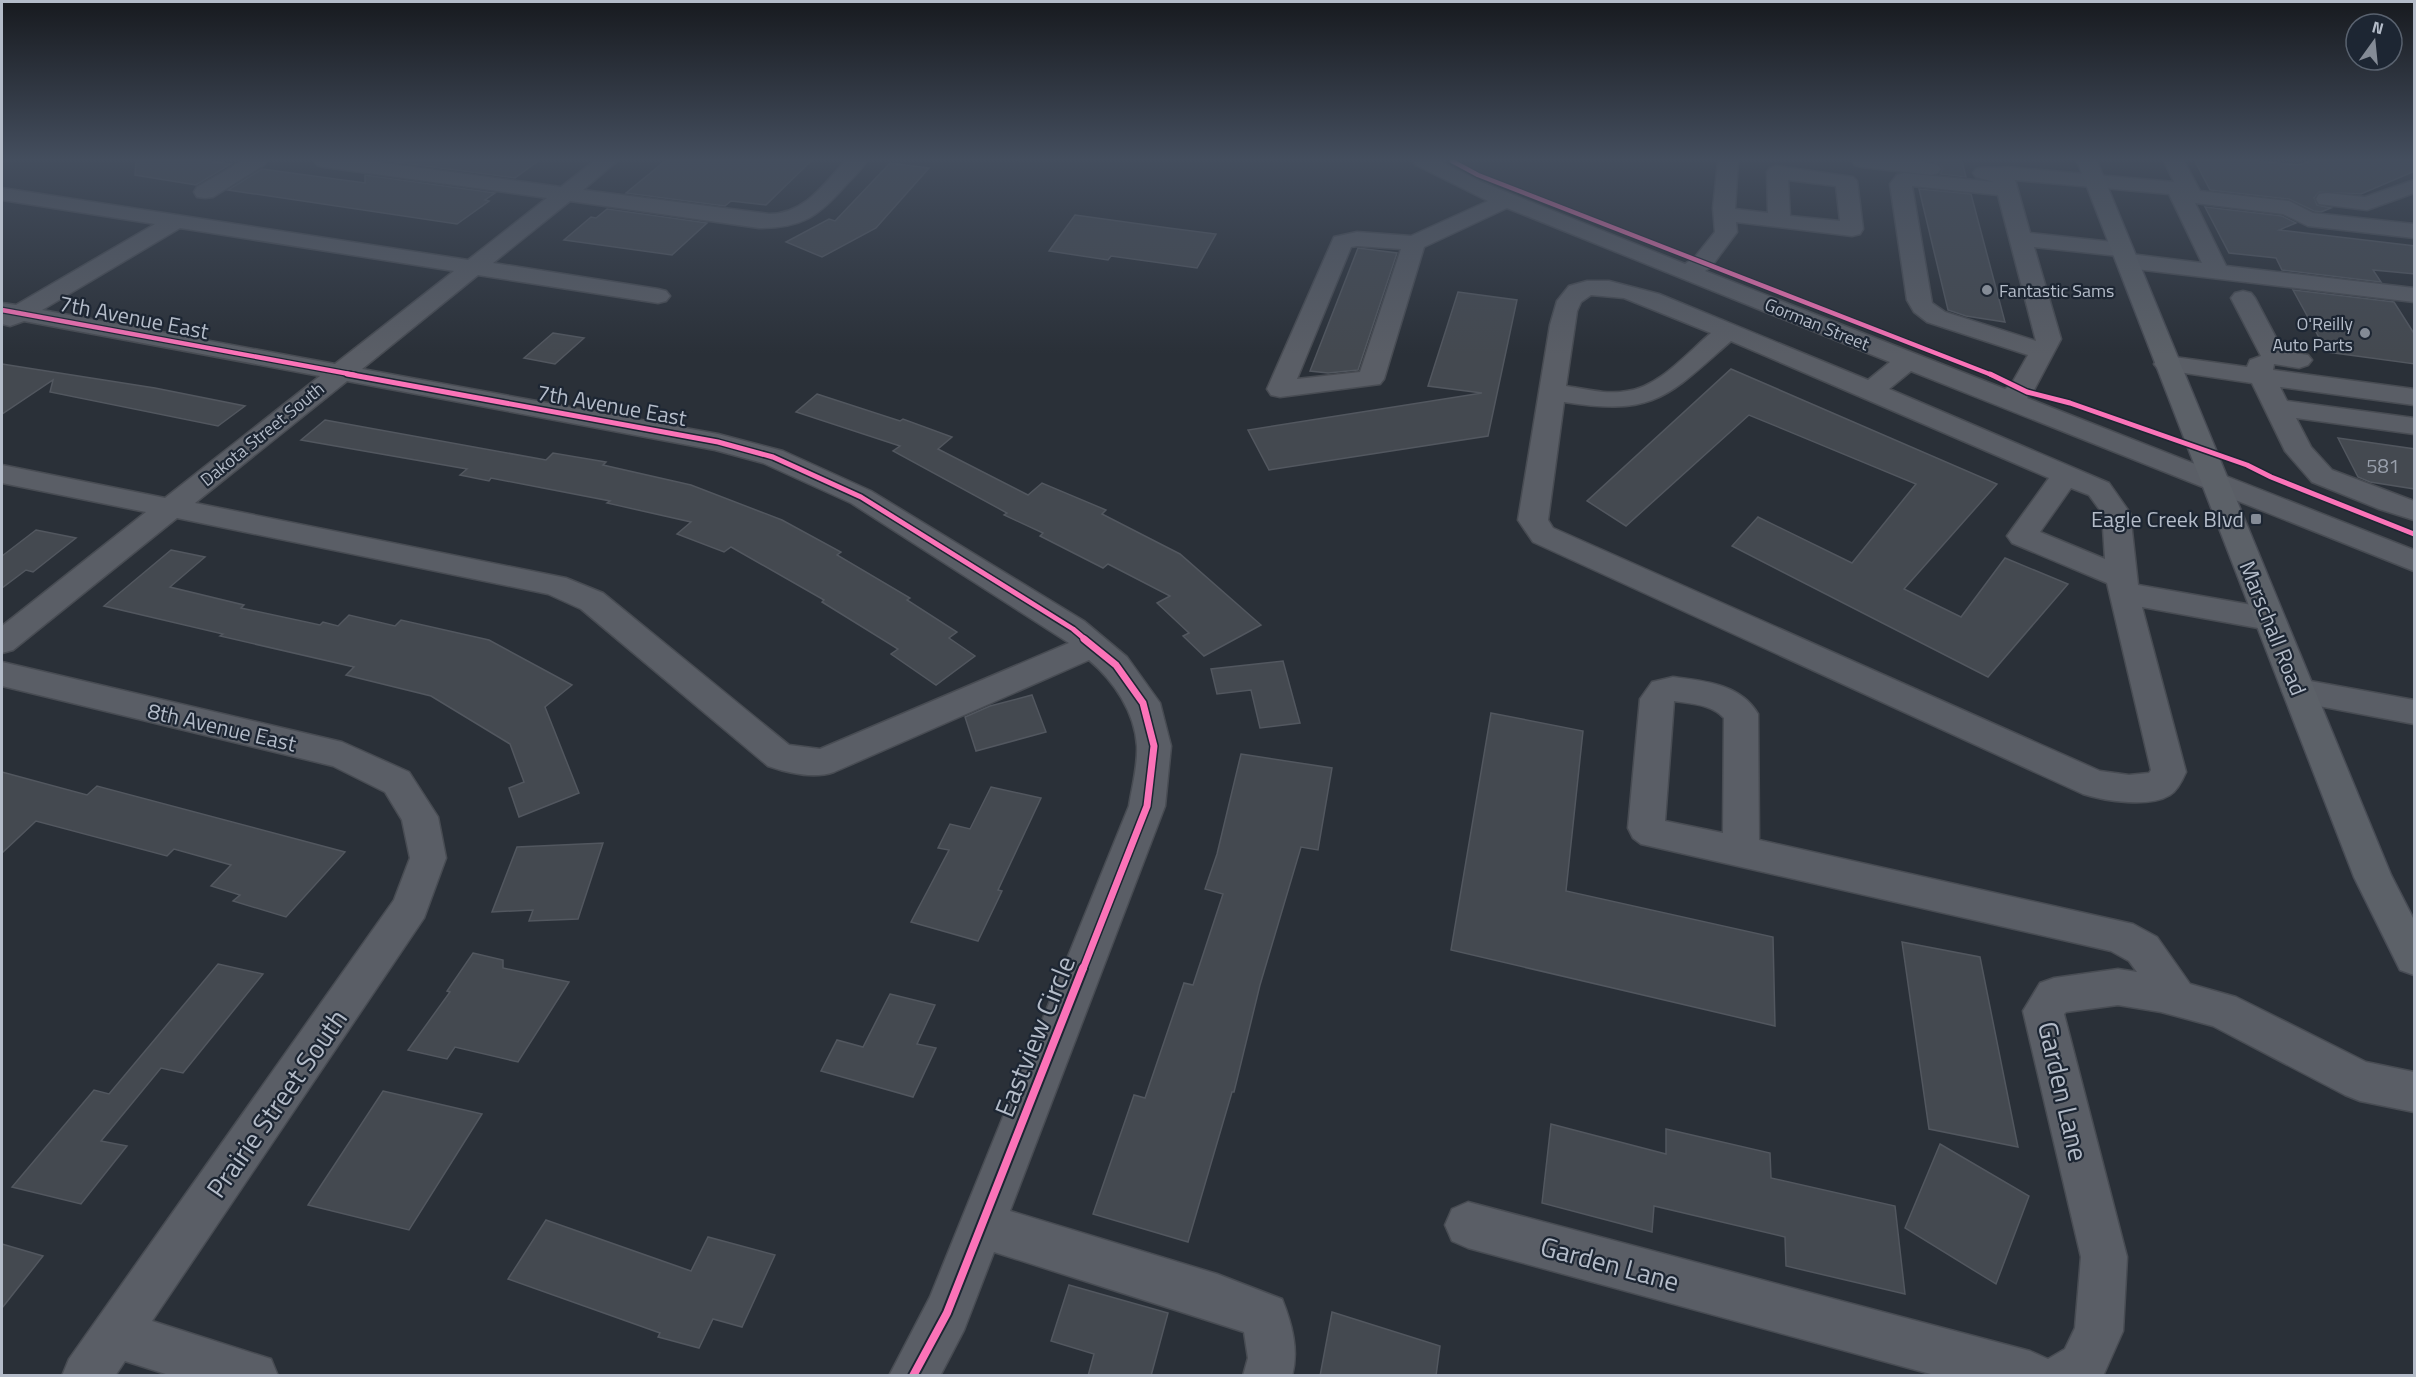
<svg xmlns="http://www.w3.org/2000/svg" width="2416" height="1377" viewBox="0 0 2416 1377" font-family="'Titillium Web',sans-serif">
<style>
.building{fill:#444950;stroke:#52575f;stroke-width:1.5}
.lines{fill:none;stroke-linecap:round;stroke-linejoin:round}
.minor-casing{stroke:#484c53;stroke-width:3}
.major-casing{stroke:#484c55;stroke-width:3}
.minor{fill:#5a5e66;fill-rule:evenodd}
.major{fill:#5c6168;fill-rule:evenodd}
.cycleway-far3-casing{stroke:#1d2633;stroke-width:7}
.cycleway-far2-casing{stroke:#1d2633;stroke-width:8}
.cycleway-far1-casing{stroke:#1d2633;stroke-width:10}
.cycleway-casing{stroke:#1d2633;stroke-width:12}
.cycleway-far3{stroke:#fb73b8;stroke-width:4.5}
.cycleway-far2{stroke:#fb73b8;stroke-width:5}
.cycleway-far1{stroke:#fb73b8;stroke-width:7}
.cycleway{stroke:#fb73b8;stroke-width:8}
.poi-dot{fill:#848b96;stroke:#1d2633;stroke-width:2}
.labels{text-anchor:middle;dominant-baseline:central;stroke-width:4.5;stroke-linejoin:round;paint-order:stroke}
.far-poi-label{font-size:18px;fill:#b4bcc9;stroke:#1d2633;text-anchor:start}
.far-street-label{font-size:18px;fill:#b4bcc9;stroke:#1d2633}
.number-label{font-size:20px;fill:#989fab}
.street-label{font-size:22px;fill:#b4bcc9;stroke:#1d2633}
.poi-label{font-size:22px;fill:#b4bcc9;stroke:#1d2633;text-anchor:end}
.near-street-label{font-size:27px;fill:#b4bcc9;stroke:#1d2633}
</style>
<rect width="100%" height="100%" fill="#2a3038"/>
<g class="building">
<polygon points="136,161 208,161 231,164 196,185 135,175"/>
<polygon points="387,161 538,161 515,178"/>
<polygon points="665,161 811,161 766,205 731,201 725,206 626,193"/>
<polygon points="1930,161 1962,161 1966,177 1940,174 1943,169 1940,164"/>
<polygon points="2195,161 2257,161 2298,165 2311,161 2415,161 2415,171 2361,194 2319,192 2314,198 2317,205 2331,208 2321,212 2314,211 2289,199 2210,190"/>
<polygon points="890,163 929,168 876,228 822,257 786,242 829,219 835,221"/>
<polygon points="262,169 365,183 365,175 495,193 485,200 489,201 457,224 228,190"/>
<polygon points="1919,189 1971,194 2005,322 1966,316 1948,310"/>
<polygon points="2205,207 2282,216 2296,223 2279,230 2415,246 2415,274 2373,270 2381,282 2282,270 2276,258 2229,253"/>
<polygon points="607,209 707,223 672,255 564,240 591,217 596,218"/>
<polygon points="1075,215 1169,228 1216,234 1197,268 1111,256 1108,260 1049,251"/>
<polygon points="1358,248 1397,253 1358,370 1328,373 1310,371"/>
<polygon points="2293,290 2394,302 2415,335 2415,364 2327,352"/>
<polygon points="1458,292 1517,300 1488,436 1269,470 1248,430 1482,393 1428,386"/>
<polygon points="553,333 584,338 555,364 524,358"/>
<polygon points="2,364 155,388 245,406 218,426 50,392 53,380 2,414"/>
<polygon points="1731,369 1997,484 1904,589 1961,617 2005,558 2068,584 1988,677 1732,546 1758,517 1852,563 1916,484 1749,415 1626,526 1587,501"/>
<polygon points="817,394 900,421 903,419 952,437 938,449 1028,495 1042,483 1106,510 1102,514 1180,554 1261,625 1204,656 1183,636 1189,633 1157,603 1170,596 1108,564 1103,568 1040,536 1043,533 1004,515 1007,513 893,451 900,446 796,412"/>
<polygon points="325,420 546,460 553,453 606,462 603,465 691,485 782,520 841,552 837,555 910,598 907,600 957,632 949,638 975,656 936,685 891,654 898,649 822,602 824,600 731,547 724,552 677,534 691,522 607,503 610,501 491,478 489,481 460,475 467,469 301,440"/>
<polygon points="2338,438 2415,449 2415,489 2370,482 2358,477"/>
<polygon points="36,530 76,538 33,572 26,570 2,588 2,556"/>
<polygon points="171,550 205,557 170,587 244,605 241,608 320,625 323,622 338,626 349,615 395,626 401,620 489,640 572,685 545,707 579,793 519,817 509,788 524,782 510,744 431,696 346,675 354,667 220,636 223,634 104,606"/>
<polygon points="1283,661 1300,723 1260,728 1251,690 1217,694 1211,669"/>
<polygon points="1032,695 1046,732 976,751 965,717 990,706"/>
<polygon points="1491,713 1583,731 1566,891 1773,937 1775,1026 1451,950"/>
<polygon points="1241,754 1332,768 1318,850 1301,847 1260,985 1234,1092 1232,1092 1188,1242 1093,1214 1134,1095 1145,1098 1184,983 1193,985 1223,894 1205,889 1217,854"/>
<polygon points="2,772 87,795 97,786 345,852 286,917 233,901 240,895 211,886 231,865 174,849 167,856 36,821 2,853"/>
<polygon points="991,787 1041,798 998,890 1002,891 978,941 911,922 949,850 938,848 950,824 970,829"/>
<polygon points="603,843 578,919 529,921 533,910 492,912 517,847"/>
<polygon points="1902,942 1980,957 2018,1147 1929,1129"/>
<polygon points="473,953 503,960 503,968 569,982 518,1062 455,1047 447,1059 408,1050 450,992 447,991"/>
<polygon points="218,964 263,974 183,1073 161,1068 101,1141 127,1146 81,1204 12,1187 94,1090 109,1094"/>
<polygon points="890,994 935,1005 917,1044 936,1048 913,1097 821,1071 837,1040 863,1047"/>
<polygon points="383,1091 482,1114 409,1230 308,1205"/>
<polygon points="1551,1124 1666,1154 1666,1129 1770,1153 1771,1178 1895,1206 1905,1294 1786,1266 1785,1237 1654,1206 1652,1232 1542,1203"/>
<polygon points="1940,1144 2029,1196 1996,1284 1905,1228"/>
<polygon points="546,1220 691,1271 708,1237 775,1255 742,1327 713,1319 699,1348 658,1337 660,1333 508,1279"/>
<polygon points="2,1244 43,1256 2,1308"/>
<polygon points="1069,1285 1168,1313 1151,1376 1088,1376 1094,1354 1051,1341"/>
<polygon points="1332,1312 1440,1346 1436,1376 1320,1376"/>
</g>
<g class="lines">
<g class="minor-casing">
<g id="minor">
<polygon points="242,161 267,161 264,165 213,197 205,198 197,197 194,192 197,187"/>
<path d="M314 161H370L561 187 594 161H617L583 190 769 214C804 214 823 185 845 161H867C861 170 853 178 845 186 818 217 801 228 759 228L570 201 493 263 658 289 666 291 670 296 666 301 658 303 478 275 362 369 718 434 783 451 871 491 1084 621 1127 657 1160 703 1171 746 1165 806 1010 1211 1217 1274 1282 1299C1292 1324 1299 1350 1292 1376H1243L1248 1358 1244 1332 994 1252 964 1330 940 1376H889L930 1297 1129 806C1132 787 1138 765 1137 746 1135 712 1114 681 1089 660L834 772C814 779 788 773 768 766L581 609 548 594 177 518 13 650 2 653V626L146 512 2 483V465L165 498 320 376 24 321 10 326 2 324V303L16 305 155 224 2 200V188L468 260 547 198 324 167 317 165ZM180 228 454 271 335 364 42 310ZM347 381 715 450 763 463 851 503 1069 643 820 749 789 745 603 593 566 578 195 503Z"/>
<path d="M1413 161H1439L1481 182 1685 264 1695 257 1715 232 1713 208 1718 161H1738L1735 209 1768 213 1767 172 1770 168 1777 166 1853 177 1857 181 1863 229 1860 234 1852 236 1736 222 1737 232 1711 267 1705 271 2005 389 2011 385 2028 355 1927 322 1914 312 1907 300 1890 184 1897 175 1904 173 1994 182 1976 177 1973 173 1976 169C1986 166 1996 169 2007 167L2174 182 2164 161H2184L2200 191 2289 201 2313 213 2414 224V238L2308 226 2283 214 2195 203 2226 266 2414 288V302L2127 268 2119 266 2116 261 2119 256 2034 247 2061 339 2034 390 2027 398 2414 550V571L1911 371 1889 389 2109 483 2130 513 2138 585 2269 608 2280 611 2285 619 2280 627 2269 630 2142 607 2186 772C2183 779 2177 791 2170 795 2149 808 2105 801 2083 794L1533 542 1518 520 1550 325 1557 301 1569 286 1587 281H1609L1659 294 1868 380 1890 362 1507 208 1424 247 1384 379 1380 384 1280 397 1271 395 1267 389 1334 237 1357 232 1411 236 1488 201 1416 165ZM1788 180 1836 186 1840 221 1790 216ZM2015 180 2169 194 2202 263 2130 254 2133 250 2130 245 2122 243 2030 233ZM1912 186 1998 195 2036 341 1945 312 1932 303ZM1357 246 1401 249 1360 372 1297 379 1351 247ZM1591 295 1624 298 1711 333C1687 353 1659 387 1627 391 1607 395 1586 389 1566 386L1577 311 1581 302ZM1731 341 2049 478 2007 536 2012 543 2107 583 2151 770 2149 773 2129 775 2100 771 1553 528 1548 520 1564 402C1654 416 1666 398 1731 341ZM2071 488 2089 495 2102 513 2105 559 2040 532Z"/>
<polygon points="1852,161 1917,161 1938,165 1941,169 1938,173 1931,175 1862,167 1855,165"/>
<polygon points="2414,180 2414,193 2367,210 2319,204 2316,199 2319,194 2327,193 2365,197"/>
<polygon points="2243,291 2251,293 2255,298 2283,351 2308,355 2312,360 2308,365 2299,368 2274,364 2273,370 2414,389 2414,405 2280,387 2287,401 2414,418 2414,434 2296,418 2311,447 2332,470 2414,501 2414,520 2379,509 2312,482 2285,451 2252,383 2158,369 2154,364 2158,359 2167,356 2247,367 2250,360 2261,356 2231,298 2235,293"/>
<polygon points="2,662 342,742 409,772 438,817 446,858 424,918 152,1321 271,1359 278,1376 172,1376 125,1361 115,1376 62,1376 69,1359 394,900 410,858 402,820 385,792 333,766 2,686"/>
<path d="M1673 677C1704 681 1741 684 1758 714L1759 840 2133 924 2157 937 2190 984 2236 997 2366 1062 2414 1072V1112L2360 1101 2345 1095 2213 1026 2161 1012 2118 1005 2066 1012 2064 1014 2127 1257 2123 1331 2103 1376H1938L1468 1248 1452 1241 1445 1225 1452 1209 1468 1202 2030 1351 2048 1359 2065 1349 2075 1328 2081 1257 2023 1011 2040 983 2054 978 2118 969 2137 972 2129 961 2111 951 1641 844 1633 838 1628 828 1640 699 1652 682ZM1674 701C1692 704 1711 704 1724 718L1723 833 1665 821Z"/>
<polygon points="2299,679 2414,700 2414,724 2287,700 2282,691 2287,682"/>
</g>
</g>
<g class="major-casing">
<polygon id="major" points="2077,161 2097,161 2391,875 2414,920 2414,975 2400,970 2354,877"/>
</g>
<use href="#minor" class="minor"/>
<use href="#major" class="major"/>
<g class="cycleway-far3-casing">
<g id="cycleway-far3">
<polyline points="1452,161 1478,175 1992,375"/>
<polyline points="2,310 355,375"/>
</g>
</g>
<g class="cycleway-far2-casing">
<g id="cycleway-far2">
<polyline points="347,374 718,442 773,457 861,497 1073,629 1086,640"/>
<polyline points="1990,374 2027,392 2070,403 2247,465 2271,477 2414,534"/>
</g>
</g>
<g class="cycleway-far1-casing">
<polyline id="cycleway-far1" points="1083,969 1147,806 1154,746 1143,703 1116,665 1084,639"/>
</g>
<g class="cycleway-casing">
<polyline id="cycleway" points="913,1376 947,1313 1083,968"/>
</g>
<use href="#cycleway-far3" class="cycleway-far3"/>
<use href="#cycleway-far2" class="cycleway-far2"/>
<use href="#cycleway-far1" class="cycleway-far1"/>
<use href="#cycleway" class="cycleway"/>
</g>
<linearGradient id="sky" x2="0" y2="1"><stop stop-color="#171a1f"/><stop offset="0.45" stop-color="#444e5e"/><stop offset="1" stop-color="#444e5e" stop-opacity="0"/></linearGradient>
<rect width="2416" height="354" fill="url(#sky)"/>
<g class="poi-dot">
<circle cx="1987" cy="290" r="6"/>
<circle cx="2365" cy="333" r="6"/>
<rect x="2250" y="513" width="12" height="12" rx="3"/>
</g>
<g class="labels">
<g class="far-poi-label">
<text x="1999" y="290">Fantastic Sams</text>
<text x="2353" y="323" text-anchor="end">O'Reilly<tspan x="2353" dy="21">Auto Parts</tspan></text>
</g>
<g class="far-street-label">
<text transform="translate(1817 324) rotate(22)">Gorman Street</text>
<text transform="translate(262 434) rotate(-39)">Dakota Street South</text>
</g>
<g class="number-label">
<text x="2383" y="465">581</text>
</g>
<g class="street-label">
<text transform="translate(134 317) rotate(11)">7th Avenue East</text>
<text transform="translate(612 405) rotate(10)">7th Avenue East</text>
<text transform="translate(2273 628) rotate(68)">Marschall Road</text>
<text transform="translate(222 727) rotate(13)">8th Avenue East</text>
</g>
<g class="poi-label">
<text x="2244" y="519">Eagle Creek Blvd</text>
</g>
<g class="near-street-label">
<text transform="translate(1034 1036) rotate(-68)">Eastview Circle</text>
<text transform="translate(2064 1091) rotate(77)">Garden Lane</text>
<text transform="translate(276 1103) rotate(-55)">Prairie Street South</text>
<text transform="translate(1610 1263) rotate(15)">Garden Lane</text>
</g>
</g>
<rect width="2416" height="1377" fill="none" stroke="#b4bcc9" stroke-width="6"/>
<g transform="translate(2374 42) rotate(15)"><circle r="28" fill="#1d2633" stroke="#59626f" stroke-width="1.5"/>
<path d="M0-4.5L10 22L0 15L-10 22Z" fill="#848b96"/>
<text y="-9" font-size="16" font-weight="bold" text-anchor="middle" fill="#b4bcc9">N</text>
</g>
</svg>
